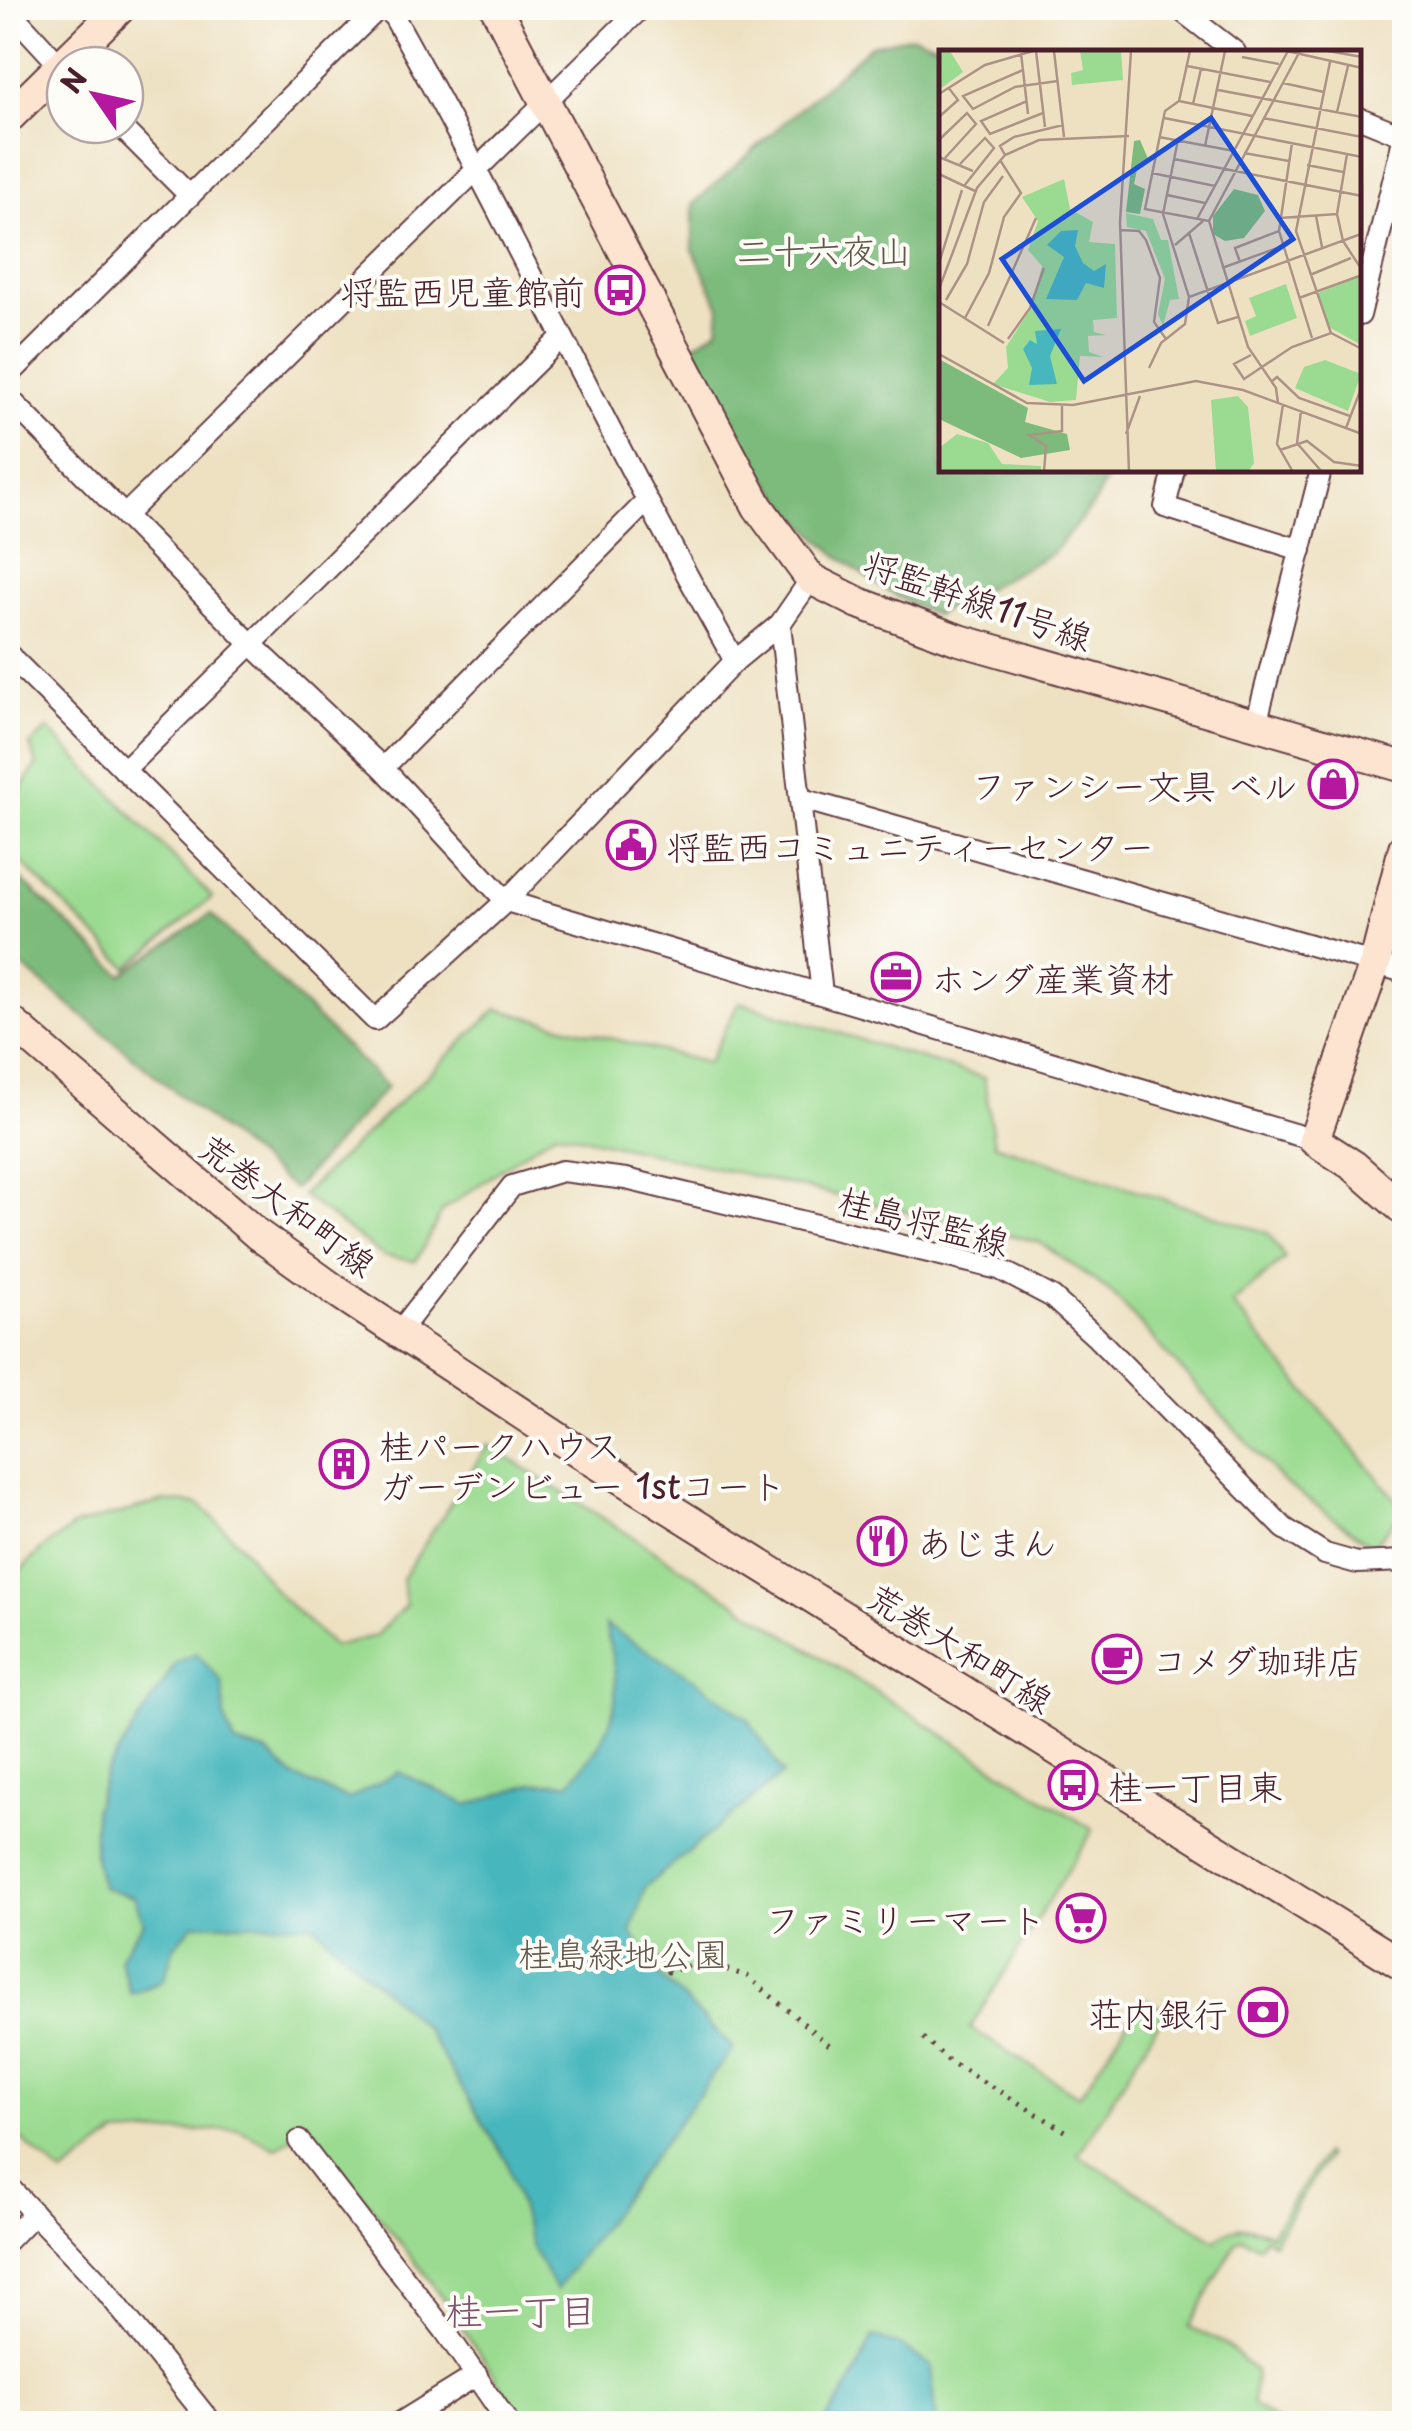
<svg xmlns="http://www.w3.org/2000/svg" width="1412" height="2431" viewBox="0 0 1412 2431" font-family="'Playpen Sans','Klee One',sans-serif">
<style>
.green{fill:#9bdb91;stroke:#727d5e;stroke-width:2.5}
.forest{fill:#7cbb7b;stroke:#636d53;stroke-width:2.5}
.water{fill:#47b7bd;stroke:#486b74;stroke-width:2.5}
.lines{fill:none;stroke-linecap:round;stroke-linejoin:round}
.street-casing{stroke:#633c42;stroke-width:24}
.secondary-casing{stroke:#633c42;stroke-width:34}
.path{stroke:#633c42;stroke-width:5;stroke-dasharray:2.5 8;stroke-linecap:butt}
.street{stroke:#fff;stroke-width:20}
.secondary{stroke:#fde4d0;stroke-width:30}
.labels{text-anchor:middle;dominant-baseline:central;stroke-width:8;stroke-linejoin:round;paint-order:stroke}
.park-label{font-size:35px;fill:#62574a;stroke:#fdfcf7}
.poi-label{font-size:35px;fill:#4a1f2b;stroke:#fdfcf7;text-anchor:start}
.street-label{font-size:35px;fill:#4a1f2b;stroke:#fdfcf7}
.neighbourhood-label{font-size:38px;fill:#7e506b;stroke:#fdfcf7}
.inset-road{fill:none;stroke:#ac9386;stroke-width:2.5}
.view{fill:#1d4ed8;fill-opacity:0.15;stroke:#1d4ed8;stroke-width:5}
.inset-edge{fill:none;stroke:#4a1f2b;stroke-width:5}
</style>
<rect width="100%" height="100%" fill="#fdfcf7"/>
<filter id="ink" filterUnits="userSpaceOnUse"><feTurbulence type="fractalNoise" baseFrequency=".01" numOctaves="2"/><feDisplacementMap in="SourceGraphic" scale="20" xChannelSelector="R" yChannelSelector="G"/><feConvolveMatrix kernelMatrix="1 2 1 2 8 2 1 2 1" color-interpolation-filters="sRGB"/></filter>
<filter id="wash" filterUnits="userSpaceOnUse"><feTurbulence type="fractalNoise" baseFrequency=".0048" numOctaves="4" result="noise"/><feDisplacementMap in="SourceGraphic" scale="40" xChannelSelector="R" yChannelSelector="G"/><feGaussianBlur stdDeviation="2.25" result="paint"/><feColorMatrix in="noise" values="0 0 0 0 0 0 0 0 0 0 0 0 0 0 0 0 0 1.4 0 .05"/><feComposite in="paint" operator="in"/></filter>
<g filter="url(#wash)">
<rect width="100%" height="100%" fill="#eee1c2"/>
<g class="green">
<polygon points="48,729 212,897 128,968 8,849 8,811 37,764 30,745"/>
<polygon points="739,1002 984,1078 994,1144 1268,1233 1285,1258 1232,1304 1404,1509 1373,1546 1283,1482 1111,1292 1039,1242 556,1131 443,1210 416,1261 383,1256 302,1195 497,1009 708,1063"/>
<path d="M488 1445 1093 1830 970 2028 1079 2096 1143 1998 1166 2011 1078 2155 1216 2240C1232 2224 1252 2225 1271 2234L1324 2154 1327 2157 1273 2242 1264 2237 1259 2246 1242 2238 1237 2241 1189 2327 1224 2343 1255 2371 1253 2405 1278 2423 527 2424 429 2279 308 2127 276 2148 238 2129 116 2135 63 2175 8 2128V1583L42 1549 75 1526 164 1501 199 1504 240 1544 277 1593 333 1646 375 1636 406 1605 402 1579Z"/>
</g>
<g class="forest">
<path d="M913 36 959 52H942V470H1111L1093 505 1053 553 935 615C811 562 747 464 690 348L718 329 720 307 693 250V204L871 45Z"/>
<polygon points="8,867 122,975 211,914 387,1087 294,1189 8,955"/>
</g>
<g class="water">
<path d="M605 1625 696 1680 749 1720 783 1774 645 1887 631 1933 663 1979 733 2048 556 2290 532 2248 507 2162 425 2028 313 1924H194L174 1947 163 1981 131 1994 119 1958 144 1923 134 1897 102 1887 94 1854V1808L106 1772 176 1663 196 1653 222 1682 225 1719 235 1744 266 1752 293 1777 349 1799 399 1772 468 1805 534 1783H569C621 1724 624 1700 605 1625Z"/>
<polygon points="873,2336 903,2347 931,2366 937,2423 824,2423 853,2380"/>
</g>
</g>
<g filter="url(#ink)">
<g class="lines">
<g class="street-casing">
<g id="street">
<path d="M389 8C510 223 613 447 735 661"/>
<polyline points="1178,8 1235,52"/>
<polyline points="8,9 65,71"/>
<polyline points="1360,118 1404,136"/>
<polyline points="119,125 190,196"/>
<polyline points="1360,315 1404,136"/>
<polyline points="8,376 379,8"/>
<polyline points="8,397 249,642 383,768 506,901 1314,1140"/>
<polyline points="1174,470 1165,507 1301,550"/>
<polyline points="126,514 641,8"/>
<polyline points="780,624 822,994"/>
<polyline points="8,654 375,1020 506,901 735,661 780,624 811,579"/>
<polyline points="1256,724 1321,470"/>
<polyline points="383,768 645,503"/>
<polyline points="124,770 562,337"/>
<polyline points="802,799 1404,972"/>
<polyline points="399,1332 512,1186 562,1171 626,1179 999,1269 1052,1297 1096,1337 1284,1528 1325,1554 1357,1563 1404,1561"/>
<polyline points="299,2141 445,2331 509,2424"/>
<polyline points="8,2186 98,2281 212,2424"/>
<polyline points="8,2240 34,2213"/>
<polyline points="398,2424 477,2375"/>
</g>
</g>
<g class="secondary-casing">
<g id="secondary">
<polyline points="496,8 758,507 811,579 859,603 956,639 1404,767"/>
<polyline points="8,118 120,8"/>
<polyline points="1404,848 1375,963 1314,1140 1354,1166 1404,1210"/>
<polyline points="8,1019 257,1234 339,1293 587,1457 1404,1966"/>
</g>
</g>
<g class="path">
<polyline points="657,1952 668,1972 702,1962 747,1976 834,2049"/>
<polyline points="923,2038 949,2061 1072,2135"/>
</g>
<use href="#street" class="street"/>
<use href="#secondary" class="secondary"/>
</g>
</g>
<defs>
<g id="bus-ring" transform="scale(2.5)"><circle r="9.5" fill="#fdfcf7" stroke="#b5179e" stroke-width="1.5"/><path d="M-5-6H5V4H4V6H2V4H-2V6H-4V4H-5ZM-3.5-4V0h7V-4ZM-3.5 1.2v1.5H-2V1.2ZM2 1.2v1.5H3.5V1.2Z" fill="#b5179e"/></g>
<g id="shop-ring" transform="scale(2.5)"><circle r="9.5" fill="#fdfcf7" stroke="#b5179e" stroke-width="1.5"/><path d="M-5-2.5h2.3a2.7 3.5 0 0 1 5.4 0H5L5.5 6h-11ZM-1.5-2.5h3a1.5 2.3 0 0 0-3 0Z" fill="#b5179e"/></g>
<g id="civic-ring" transform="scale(2.5)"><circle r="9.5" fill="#fdfcf7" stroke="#b5179e" stroke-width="1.5"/><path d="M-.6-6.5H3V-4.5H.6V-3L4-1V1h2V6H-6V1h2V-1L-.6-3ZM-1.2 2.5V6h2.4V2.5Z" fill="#b5179e"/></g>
<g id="office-ring" transform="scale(2.5)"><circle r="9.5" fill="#fdfcf7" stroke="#b5179e" stroke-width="1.5"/><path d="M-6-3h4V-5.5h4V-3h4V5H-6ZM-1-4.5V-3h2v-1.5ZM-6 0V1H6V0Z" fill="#b5179e"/></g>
<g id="building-ring" transform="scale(2.5)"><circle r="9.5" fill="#fdfcf7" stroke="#b5179e" stroke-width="1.5"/><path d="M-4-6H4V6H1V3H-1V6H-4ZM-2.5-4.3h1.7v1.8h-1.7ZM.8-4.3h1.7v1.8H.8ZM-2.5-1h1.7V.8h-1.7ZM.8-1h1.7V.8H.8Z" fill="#b5179e"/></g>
<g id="restaurant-ring" transform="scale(2.5)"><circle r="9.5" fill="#fdfcf7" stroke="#b5179e" stroke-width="1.5"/><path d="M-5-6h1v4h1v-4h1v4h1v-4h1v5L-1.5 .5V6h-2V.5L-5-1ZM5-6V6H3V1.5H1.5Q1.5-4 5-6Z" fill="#b5179e"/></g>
<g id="cafe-ring" transform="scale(2.5)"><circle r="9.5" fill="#fdfcf7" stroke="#b5179e" stroke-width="1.5"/><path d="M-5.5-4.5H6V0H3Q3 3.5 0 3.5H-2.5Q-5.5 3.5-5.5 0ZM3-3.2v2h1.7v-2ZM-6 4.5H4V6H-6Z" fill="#b5179e"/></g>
<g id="supermarket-ring" transform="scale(2.5)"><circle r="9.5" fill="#fdfcf7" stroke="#b5179e" stroke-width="1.5"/><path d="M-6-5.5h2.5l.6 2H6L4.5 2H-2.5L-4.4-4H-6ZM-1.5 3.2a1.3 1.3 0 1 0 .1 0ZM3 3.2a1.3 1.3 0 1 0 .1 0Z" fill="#b5179e"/></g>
<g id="bank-ring" transform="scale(2.5)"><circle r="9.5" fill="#fdfcf7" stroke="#b5179e" stroke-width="1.5"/><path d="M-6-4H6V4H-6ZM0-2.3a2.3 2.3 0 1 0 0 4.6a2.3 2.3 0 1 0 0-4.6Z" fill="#b5179e"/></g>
</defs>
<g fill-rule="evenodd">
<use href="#bus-ring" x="620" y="290"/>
<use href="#shop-ring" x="1333" y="784"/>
<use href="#civic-ring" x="631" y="845"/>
<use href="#office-ring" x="896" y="977"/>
<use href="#building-ring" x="344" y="1464"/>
<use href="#restaurant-ring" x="882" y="1541"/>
<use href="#cafe-ring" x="1117" y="1659"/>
<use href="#bus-ring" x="1073" y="1785"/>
<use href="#supermarket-ring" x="1081" y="1918"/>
<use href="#bank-ring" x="1263" y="2012"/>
</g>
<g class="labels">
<g class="park-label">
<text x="824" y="249">二十六夜山</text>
<text x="623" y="1952">桂島緑地公園</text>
</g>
<g class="poi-label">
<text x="585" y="290" text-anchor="end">将監西児童館前</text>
<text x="1298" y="784" text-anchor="end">ファンシー文具 ベル</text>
<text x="666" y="845">将監西コミュニティーセンター</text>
<text x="931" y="977">ホンダ産業資材</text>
<text x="379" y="1444">桂パークハウス<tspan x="379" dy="40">ガーデンビュー 1stコート</tspan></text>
<text x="917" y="1541">あじまん</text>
<text x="1152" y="1659">コメダ珈琲店</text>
<text x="1108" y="1785">桂一丁目東</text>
<text x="1046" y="1918" text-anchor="end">ファミリーマート</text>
<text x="1228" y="2012" text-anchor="end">荘内銀行</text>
</g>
<g class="street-label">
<text transform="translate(978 599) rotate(19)">将監幹線11号線</text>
<text transform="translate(288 1204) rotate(37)">荒巻大和町線</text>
<text transform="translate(924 1220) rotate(15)">桂島将監線</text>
<text transform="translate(961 1647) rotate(32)">荒巻大和町線</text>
</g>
<g class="neighbourhood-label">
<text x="521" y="2309">桂一丁目</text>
</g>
</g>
<g transform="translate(939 50)">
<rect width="422" height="422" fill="#eee1c2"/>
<path d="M0 1H11L24 22 0 40ZM141 1H182L184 30 133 35 132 23 144 20ZM125 129 131 159 154 172 150 192 176 194 178 268 154 270 155 282 167 285 149 286 150 302 164 307 141 306 137 350 111 352 54 334 69 318 67 297 91 260 103 216 89 200 99 171 83 147ZM187 163 214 169 222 190H229L240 249 231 250 224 276 219 264 226 229 207 181 188 177ZM422 226V295L390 277 379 243ZM347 234 358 268 311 286 306 271 317 266 310 248ZM386 310 422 324 409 361 356 338 365 317ZM299 346 309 357 315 413 309 422H277L272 350ZM18 384 49 393 63 414 102 416V422H0V398Z" fill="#9bdb91"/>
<path d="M201 90 210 111 199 115 195 134 206 139 201 164 187 162 195 91ZM295 139 319 145 326 161 305 188 286 191 274 184V166ZM0 309 89 358 86 372 128 384 131 400 82 408 0 369Z" fill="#7cbb7b"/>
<path d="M139 180 136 196 144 213 155 221 167 214 165 238 147 233 138 250 107 249 125 207 108 195 122 181ZM122 279 111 306 118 334 90 335 93 318 84 299 91 290 98 294 96 281Z" fill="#47b7bd"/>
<path class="inset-road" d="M97 1 106 77M115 1 125 87M251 1 240 51 226 61 206 159 270 171M348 1 423 18M389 1 423 7M82 3 89 64M303 7 340 14M391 12 357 181 392 283M248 16 331 32M84 20 24 46 34 59 76 37 119 31M344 33 385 42M279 40 423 67M0 44 46 15 94 1M88 51 42 71 51 84 104 63M240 51 313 66M254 54 262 19M398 62 409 16M0 67 19 50 9 37M225 68 423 107M324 68 423 87M220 87 295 101M0 90 28 63 37 74 6 108M239 90 224 164 250 247M353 93 340 181 373 288M266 96 286 1M305 103 350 111M408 104 398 164 404 191 423 220M66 105 61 96 75 87 124 75M0 107 34 121M235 109 423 146M21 114 46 88 55 98 25 136M368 115 404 122M213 123 276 136M0 124 36 141M423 134V185M228 145 266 153M377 166 383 197M341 168 398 164M258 169 349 1M181 180 200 181 207 190 221 228 215 272 227 289M250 183 279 273 299 267M236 195 264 171M301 212 296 198 340 181M0 213 23 140M283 218 341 197M371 225 412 208M0 239 38 138 66 105 100 90 190 86M360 248 423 225M7 250 28 214 45 152 64 126M0 252 65 293M26 268 50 223 65 167 82 143 61 110M49 276 97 168M69 289 91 258 105 218M0 304 88 353 134 355 257 331 304 340 423 384M312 305 295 314 305 329 353 297 392 283 423 299M210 318 222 293 246 274 250 247 422 184M332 332 338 327 360 348 411 366M339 353 337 338 309 297 270 171 361 1M344 354 338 394 354 422M362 361 358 393 383 422M407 378 423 336M187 384 201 346M341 400 368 391 395 412 423 416M105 422 107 396 90 385 123 381V356M190 422 181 172 192 1"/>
<path class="view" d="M272 68 354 189 145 331 63 209Z"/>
<rect width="422" height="422" class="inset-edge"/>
</g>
<rect width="1412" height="2431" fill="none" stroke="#fdfcf7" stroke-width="40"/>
<g transform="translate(95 95) rotate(304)"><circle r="48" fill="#fdfcf7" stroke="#b5a4a5" stroke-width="2.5"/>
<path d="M0-8L18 38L0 25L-18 38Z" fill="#b5179e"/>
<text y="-15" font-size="28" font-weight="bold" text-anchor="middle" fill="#4a1f2b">N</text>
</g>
</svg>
